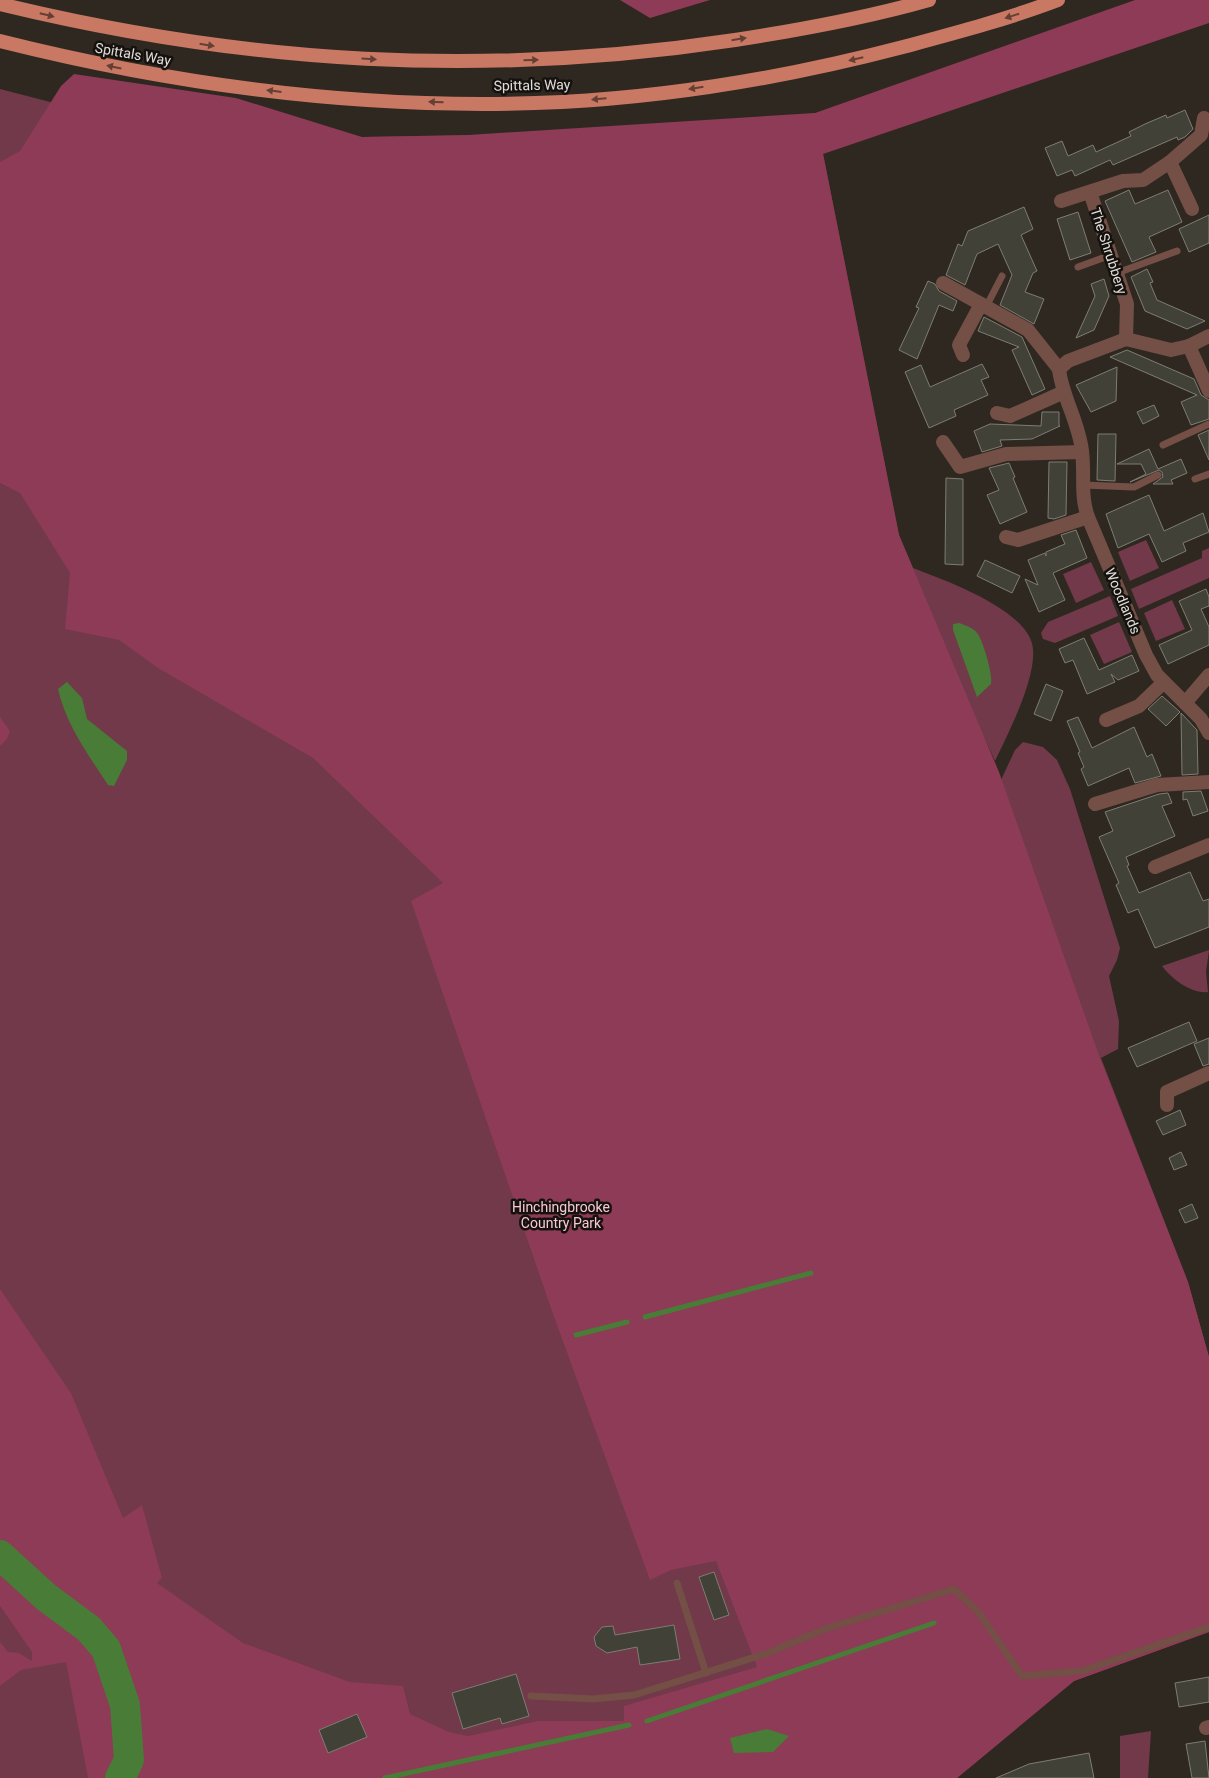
<svg xmlns="http://www.w3.org/2000/svg" width="1209" height="1778" viewBox="0 0 1209 1778" font-family="Roboto,sans-serif">
<style>
.green{fill:#71394a}
.forest{fill:#8d3b56}
.water{fill:#497c37}
.lines{fill:none;stroke-linecap:round;stroke-linejoin:round}
.stream{stroke:#497c37;stroke-width:5}
.river{stroke:#497c37;stroke-width:30}
.building{fill:#414137;stroke:#7e7d73}
.service{stroke:#734f45;stroke-width:7}
.minor{stroke:#734f45;stroke-width:14}
.trunk{stroke:#c97863;stroke-width:14}
.oneway{fill:#653f34}
.labels{text-anchor:middle;dominant-baseline:central;stroke-width:5;stroke-linejoin:round;paint-order:stroke}
.street-label{font-size:14px;fill:#e1ddd8;stroke:#14110e}
.park-label{font-size:14px;fill:#f9c8d4;stroke:#14110e}
</style>
<rect width="100%" height="100%" fill="#2e2821"/>
<g class="green">
<path d="M0 89 155 129 362 137 628 133 815 113 899 535 913 568C944 580 1030 610 1033 649 1036 679 1008 734 995 761L984 737 1001 780 1015 750 1023 742 1043 747 1057 760 1070 789 1120 948 1117 960 1109 976 1119 1021 1118 1049 1101 1058 1188 1282 1209 1357V1632L1074 1681 957 1778H0Z"/>
<polygon points="1146,540 1159,568 1130,581 1118,552"/>
<polygon points="1209,548 1209,578 1139,609 1131,589 1202,558 1202,551"/>
<polygon points="1091,562 1104,590 1076,603 1063,574"/>
<polygon points="1110,596 1118,616 1055,643 1043,639 1041,633 1048,622"/>
<polygon points="1172,600 1185,629 1156,641 1144,613"/>
<polygon points="1119,622 1132,652 1104,664 1090,635"/>
<path d="M1209 950 1206 972 1208 992C1191 994 1172 979 1162 966Z"/>
<polygon points="1151,1731 1148,1778 1120,1778 1120,1736"/>
</g>
<g class="forest">
<polygon points="620,0 710,0 650,18"/>
<polygon points="1135,0 1209,0 1209,23 823,154 899,535 999,772 1100,1058 1188,1282 1209,1357 1209,1632 1074,1681 957,1778 88,1778 66,1662 21,1670 0,1686 0,1642 8,1652 19,1653 32,1661 32,1652 0,1606 0,1289 71,1393 123,1518 142,1505 162,1578 157,1583 243,1643 350,1682 403,1686 410,1714 449,1732 468,1736 538,1721 624,1721 624,1706 757,1667 716,1561 671,1570 650,1580 553,1314 411,901 443,883 313,758 158,668 119,640 65,629 70,573 20,493 0,483 0,162 20,151 61,86 74,74 236,98 362,137 468,135 815,113"/>
<polygon points="0,717 10,731 7,739 0,746"/>
</g>
<g class="water">
<path d="M959 623C967 626 975 628 979 636 984 645 993 675 991 684L977 697 953 630V624Z"/>
<path d="M67 682 82 698 87 719 127 751V760L114 786 108 785C88 754 66 725 58 689Z"/>
<polygon points="767,1729 789,1736 773,1752 734,1753 730,1738"/>
</g>
<g class="lines">
<g class="stream">
<polyline points="645,1317 811,1273"/>
<polyline points="576,1335 627,1322"/>
<polyline points="647,1721 934,1623"/>
<polyline points="385,1778 629,1725"/>
</g>
<polyline class="river" points="0,1555 46,1597 89,1629 106,1649 125,1705 129,1760 120,1778"/>
</g>
<g class="building">
<polygon points="1185,110 1193,129 1185,137 1178,140 1177,137 1113,165 1110,160 1075,176 1072,170 1057,176 1045,148 1062,141 1068,156 1093,145 1096,152 1131,136 1129,132 1145,124 1166,115 1167,118"/>
<polygon points="1129,190 1135,204 1168,190 1182,222 1149,237 1156,252 1132,262 1105,201"/>
<polygon points="1024,207 1033,229 1021,235 1037,271 1033,273 1025,292 1044,299 1034,324 1000,305 1012,275 998,244 977,254 965,285 946,275 958,244 962,246 968,231"/>
<polygon points="1078,212 1091,253 1070,260 1057,219"/>
<polygon points="1209,215 1209,243 1189,252 1179,229"/>
<polygon points="1147,269 1153,282 1150,283 1157,300 1205,321 1187,329 1145,311 1131,277"/>
<polygon points="1104,279 1109,296 1094,330 1076,338 1095,296 1091,284"/>
<polygon points="928,281 935,284 939,291 957,301 953,311 939,305 917,359 899,350 919,308 916,307"/>
<polygon points="984,317 1022,337 1045,389 1032,395 1012,350 1019,347 978,331"/>
<polygon points="1127,350 1194,379 1201,395 1209,400 1209,419 1191,425 1181,402 1197,395 1110,357"/>
<polygon points="982,364 989,377 981,380 988,395 954,410 956,416 929,428 905,372 921,365 930,387"/>
<polygon points="1117,367 1116,401 1091,412 1076,385"/>
<polygon points="1154,405 1159,416 1143,424 1137,412"/>
<polygon points="1042,412 1059,412 1059,426 1060,426 1032,439 1000,440 1002,446 982,452 974,431 990,424 1041,426"/>
<polygon points="1209,430 1209,460 1198,435"/>
<polygon points="1098,434 1116,434 1115,481 1097,480"/>
<polygon points="1149,449 1158,469 1181,459 1187,473 1171,480 1173,484 1153,484 1163,477 1162,472 1159,470 1130,482 1146,474 1141,464 1117,464"/>
<polygon points="1049,462 1067,462 1066,515 1054,519 1048,518"/>
<polygon points="1009,463 1015,477 1013,478 1027,512 1000,524 987,495 999,490 989,468"/>
<polygon points="946,478 963,479 963,565 945,564"/>
<polygon points="1149,495 1164,531 1203,513 1209,532 1183,543 1186,551 1162,562 1149,534 1118,548 1106,514"/>
<polygon points="1076,530 1087,558 1053,573 1065,600 1039,612 1025,579 1038,585 1028,560 1045,553 1046,556 1046,552 1065,544 1061,535"/>
<polygon points="985,560 1020,576 1012,593 977,576"/>
<polygon points="1206,589 1209,597 1209,606 1201,609 1209,627 1209,645 1168,664 1159,645 1192,630 1179,601"/>
<polygon points="1084,638 1099,670 1132,655 1139,671 1118,680 1111,674 1115,682 1087,694 1073,660 1065,663 1059,649"/>
<polygon points="1046,684 1063,691 1051,721 1034,714"/>
<polygon points="1162,696 1180,712 1166,726 1148,709"/>
<polygon points="1181,713 1197,730 1198,774 1182,775"/>
<polygon points="1078,717 1092,748 1134,727 1147,757 1152,754 1161,776 1135,783 1129,768 1088,786 1081,769 1084,767 1078,753 1080,752 1067,721"/>
<polygon points="1201,791 1208,811 1193,816 1187,799 1183,800 1183,792"/>
<polygon points="1168,793 1172,803 1162,806 1175,836 1126,857 1129,865 1127,866 1139,893 1190,872 1203,901 1209,899 1209,927 1155,948 1138,909 1128,913 1116,885 1119,883 1099,837 1113,831 1105,812 1159,794"/>
<polygon points="1189,1022 1197,1041 1137,1067 1128,1048"/>
<polygon points="1209,1038 1209,1064 1203,1066 1194,1044"/>
<polygon points="1180,1110 1186,1125 1163,1135 1156,1121"/>
<polygon points="1181,1152 1187,1165 1174,1170 1169,1158"/>
<polygon points="1192,1204 1198,1218 1185,1223 1179,1210"/>
<polygon points="714,1572 729,1615 714,1620 699,1577"/>
<polygon points="674,1625 680,1659 640,1665 637,1647 607,1653 596,1646 594,1637 602,1627 613,1626 615,1635"/>
<polygon points="516,1674 529,1716 502,1724 500,1718 463,1729 452,1693"/>
<polygon points="1209,1677 1209,1702 1179,1707 1175,1683"/>
<polygon points="357,1714 367,1737 328,1753 319,1730"/>
<polygon points="1205,1741 1209,1778 1192,1778 1186,1744"/>
<polygon points="1089,1753 1094,1778 996,1778 1029,1764"/>
</g>
<g class="lines">
<g class="service">
<polyline points="1078,267 1111,255"/>
<polyline points="1117,273 1177,251"/>
<polyline points="986,307 1002,276"/>
<polyline points="1163,445 1209,424"/>
<polyline points="1195,479 1209,474"/>
<polyline points="1083,485 1134,487 1158,475"/>
<polyline points="677,1583 706,1673"/>
<polyline points="531,1696 593,1699 634,1695 768,1653 825,1629 954,1589 979,1613 1022,1676 1082,1671 1209,1627"/>
</g>
<g class="minor">
<polyline points="1170,162 1192,209"/>
<polyline points="1090,192 1127,304 1126,339"/>
<polyline points="1061,201 1123,181 1143,180 1170,162 1201,135 1204,118"/>
<polyline points="943,283 1028,330 1059,369"/>
<polyline points="1189,346 1209,391"/>
<polyline points="963,355 959,345 981,304"/>
<path d="M1059 369C1062 397 1079 422 1082 451 1085 474 1080 495 1088 517L1146 655 1157 675 1201 719 1209 733"/>
<polyline points="1059,369 1068,361 1126,339 1171,350 1189,346 1209,336"/>
<polyline points="997,413 1010,416 1064,392"/>
<polyline points="943,442 960,467 1006,454 1082,452"/>
<polyline points="1006,537 1018,540 1088,517"/>
<polyline points="1185,703 1209,675"/>
<polyline points="1106,720 1139,706 1164,682"/>
<polyline points="1095,804 1157,785 1209,782"/>
<polyline points="1155,867 1209,845"/>
<polyline points="1167,1105 1167,1092 1209,1073"/>
<polyline points="1206,1728 1209,1727"/>
</g>
<g class="trunk">
<path d="M0 4C247 64 483 78 735 40 800 30 866 18 929 0"/>
<path d="M0 41C183 87 373 111 562 102 677 96 792 76 903 47 955 33 1008 19 1058 0"/>
</g>
</g>
<defs><path id="oneway-solid" d="M-6-.8H1V-3.2L6.5 0L1 3.2V.8H-6Z" transform="scale(1.25)"/></defs>
<g class="oneway">
<use href="#oneway-solid" transform="translate(47 15) rotate(14)"/>
<use href="#oneway-solid" transform="translate(1012 16) rotate(162)"/>
<use href="#oneway-solid" transform="translate(739 39) rotate(-9)"/>
<use href="#oneway-solid" transform="translate(207 45) rotate(9)"/>
<use href="#oneway-solid" transform="translate(369 59) rotate(3)"/>
<use href="#oneway-solid" transform="translate(856 59) rotate(167)"/>
<use href="#oneway-solid" transform="translate(531 60) rotate(-2)"/>
<use href="#oneway-solid" transform="translate(114 67) rotate(-168)"/>
<use href="#oneway-solid" transform="translate(696 88) rotate(171)"/>
<use href="#oneway-solid" transform="translate(274 91) rotate(-173)"/>
<use href="#oneway-solid" transform="translate(599 99) rotate(175)"/>
<use href="#oneway-solid" transform="translate(436 102) rotate(-179)"/>
</g>
<g class="labels">
<g class="street-label">
<text transform="translate(133 54) rotate(10)">Spittals Way</text>
<text transform="translate(532 85) rotate(-1)">Spittals Way</text>
<text transform="translate(1109 251) rotate(72)">The Shrubbery</text>
<text transform="translate(1123 601) rotate(67)">Woodlands</text>
</g>
<g class="park-label">
<text x="561" y="1207">Hinchingbrooke<tspan x="561" dy="16">Country Park</tspan></text>
</g>
</g>
</svg>
